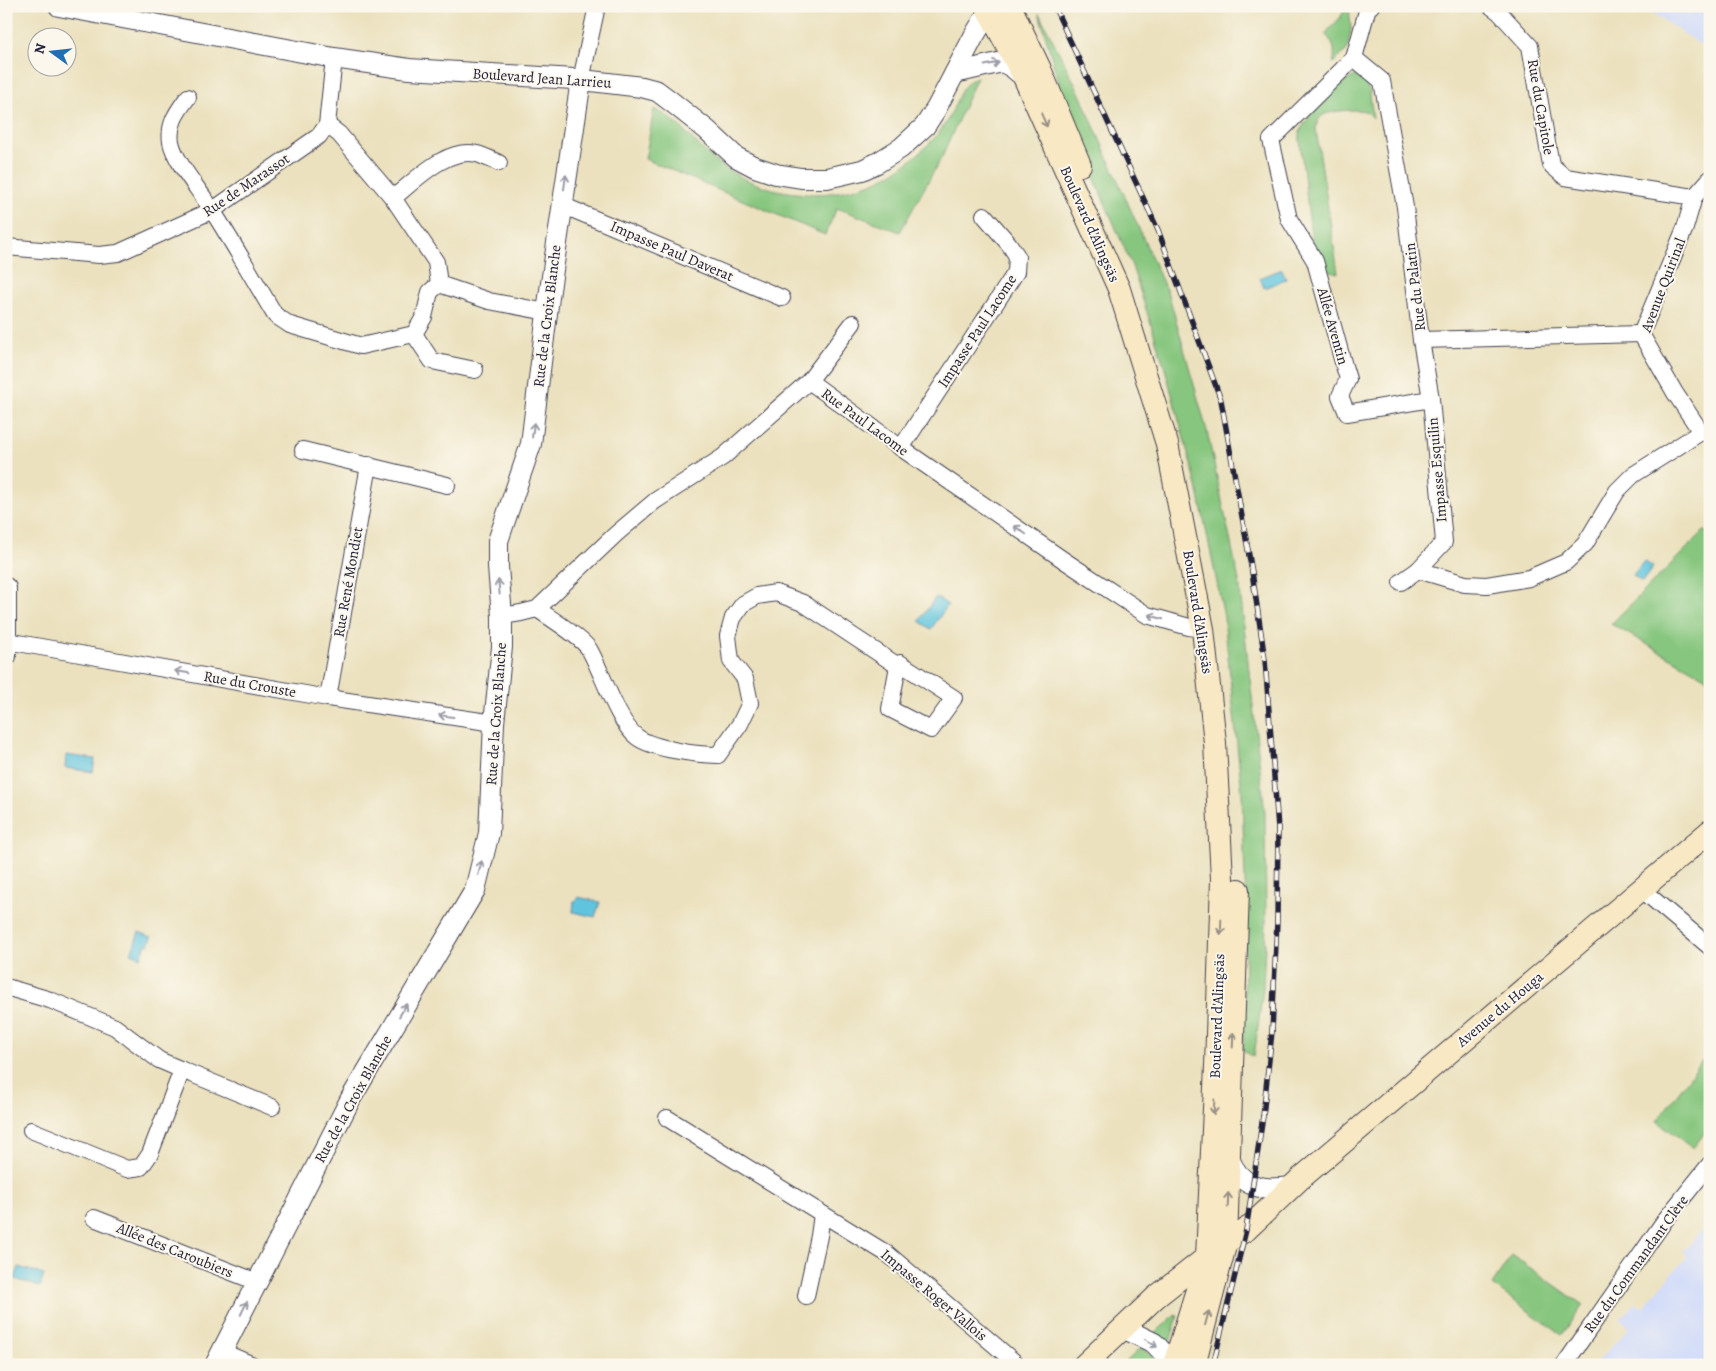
<svg xmlns="http://www.w3.org/2000/svg" width="1716" height="1371" viewBox="0 0 1716 1371" font-family="Alegreya,serif">
<style>
.built{fill:#cfdafa}
.green{fill:#86c67e;stroke:#54745c}
.water{fill:#60c4de;stroke:#41738c}
.lines{fill:none;stroke-linecap:round;stroke-linejoin:round}
.minor-casing{stroke:#403f4f;stroke-width:18}
.tertiary-casing{stroke:#403f4f;stroke-width:22}
.secondary-casing{stroke:#403f4f;stroke-width:24}
.minor{stroke:#fff;stroke-width:16}
.tertiary{stroke:#fff;stroke-width:20}
.secondary{stroke:#f8e8c3;stroke-width:22}
.rail-casing{stroke:#22223b;stroke-width:5.5}
.rail{stroke:#fbf7ec;stroke-width:4;stroke-dasharray:11;stroke-linecap:butt}
.oneway{stroke:#9c9ca7}
.oneway2{stroke:#988f86}
.labels{text-anchor:middle;dominant-baseline:central;stroke-width:4;stroke-linejoin:round;paint-order:stroke}
.street-label{font-size:15px;fill:#22223b;stroke:#fbf7ec}
</style>
<rect width="100%" height="100%" fill="#fbf7ec"/>
<filter id="ink" filterUnits="userSpaceOnUse"><feTurbulence type="fractalNoise" baseFrequency=".02" numOctaves="2"/><feDisplacementMap in="SourceGraphic" scale="10" xChannelSelector="R" yChannelSelector="G"/><feConvolveMatrix kernelMatrix="1 2 1 2 8 2 1 2 1" color-interpolation-filters="sRGB"/></filter>
<filter id="wash" filterUnits="userSpaceOnUse"><feTurbulence type="fractalNoise" baseFrequency=".0096" numOctaves="4" result="noise"/><feDisplacementMap in="SourceGraphic" scale="20" xChannelSelector="R" yChannelSelector="G"/><feGaussianBlur stdDeviation="1.12" result="paint"/><feColorMatrix in="noise" values="0 0 0 0 0 0 0 0 0 0 0 0 0 0 0 0 0 1.4 0 .05"/><feComposite in="paint" operator="in"/></filter>
<g filter="url(#wash)">
<rect width="100%" height="100%" fill="#ebe1be"/>
<g class="built">
<polygon points="1642,6 1710,6 1710,51"/>
<polygon points="1703,1230 1708,1234 1710,1233 1710,1365 1594,1365 1629,1328 1620,1319 1636,1303 1642,1308 1687,1257 1682,1252"/>
</g>
<g class="green">
<path d="M1347 6H1349L1351 29 1347 50 1333 63C1336 51 1334 43 1325 34L1340 18Z"/>
<polygon points="1039,13 1079,92 1170,299 1207,431 1239,581 1265,813 1266,924 1263,989 1254,1057 1243,1050 1246,909 1242,794 1224,617 1197,486 1163,362 1132,266 1093,175 1060,87"/>
<path d="M1357 75 1365 79 1370 94 1373 118C1371 116 1369 113 1367 112 1360 108 1330 111 1323 115 1318 119 1317 123 1316 129L1338 273 1323 269 1312 244 1299 132C1313 110 1332 86 1357 75Z"/>
<path d="M977 77 943 155 900 232 837 208 825 235 645 159 654 109C681 120 696 147 718 163 776 207 864 204 918 154 929 144 941 132 948 119 958 103 958 85 977 77Z"/>
<polygon points="1704,531 1710,532 1710,680 1611,624"/>
<polygon points="1710,1050 1710,1126 1693,1148 1657,1121"/>
<polygon points="1512,1255 1583,1305 1562,1335 1492,1285"/>
<polygon points="1175,1315 1178,1316 1169,1345 1153,1335"/>
<path d="M1139 1349C1148 1351 1157 1357 1160 1365H1127L1125 1363Z"/>
</g>
<g class="water">
<polygon points="1282,269 1286,279 1264,288 1260,278"/>
<polygon points="1644,561 1653,567 1642,582 1633,575"/>
<polygon points="936,597 948,605 931,629 919,621"/>
<polygon points="66,755 95,759 93,772 65,768"/>
<polygon points="578,897 600,902 595,917 573,912 574,901 576,901"/>
<polygon points="139,932 152,937 149,945 146,944 141,957 131,953"/>
<polygon points="19,1267 44,1275 40,1287 15,1279"/>
</g>
</g>
<g filter="url(#ink)">
<g class="lines">
<g class="minor-casing">
<g id="minor">
<polyline points="1371,6 1368,7 1354,58 1271,140 1289,219 1315,261 1344,366 1348,379 1340,396 1347,413 1431,399"/>
<polyline points="1491,6 1499,12 1530,46 1551,165 1565,177 1694,197"/>
<polyline points="1354,58 1382,81 1405,207 1421,340 1641,334"/>
<polyline points="581,80 597,6"/>
<path d="M188 97C178 111 168 123 171 142 175 162 201 192 212 210 234 244 254 280 275 315L290 325 361 346 414 334 424 317 430 292 439 284"/>
<polyline points="327,125 339,134 393,198 436,262 439,284 489,301 547,312"/>
<polyline points="1710,179 1694,197 1685,228 1641,334 1675,393 1701,432 1710,434"/>
<path d="M393 198C416 180 446 147 477 154 484 156 492 160 499 163"/>
<polyline points="562,205 782,298"/>
<polyline points="6,247 99,255 118,253 213,210 319,136 327,125 334,58"/>
<polyline points="414,334 432,361 475,370"/>
<polyline points="809,381 901,448 1065,561 1147,615 1189,627 1203,629"/>
<polyline points="901,448 1016,272 1017,256 1009,244 984,215"/>
<polyline points="303,450 447,485"/>
<polyline points="1418,570 1465,584 1487,585 1529,578 1566,562 1585,544 1617,491 1633,475 1701,432"/>
<polyline points="1401,582 1418,570 1444,542 1431,399 1421,340"/>
<path d="M537 609C549 617 582 638 589 649 602 671 617 722 637 737 653 749 698 755 718 755L740 724 750 703 745 679 731 661 728 636 733 618 743 604 757 596 776 593 803 603 898 666"/>
<polyline points="502,616 521,613 537,609 616,534 655,501 723,457 809,381 853,323"/>
<polyline points="7,641 328,698 494,723"/>
<polygon points="900,663 954,698 931,730 890,709 898,666"/>
<polyline points="328,698 369,465"/>
<polyline points="1641,889 1710,947"/>
<polyline points="6,987 50,1000 115,1027 159,1060 182,1070 150,1154 141,1167 127,1169 31,1130"/>
<polyline points="182,1070 272,1107"/>
<polyline points="667,1118 889,1255 1018,1365"/>
<polyline points="94,1218 257,1282"/>
<polyline points="806,1296 819,1236 822,1214"/>
<polyline points="223,1352 253,1365"/>
<polyline points="1564,1365 1665,1220 1710,1164"/>
</g>
</g>
<g class="tertiary-casing">
<g id="tertiary">
<polyline points="59,6 334,58 409,69 574,79 642,87 657,91 673,103 707,130 736,157 755,167 776,174 801,178 827,178 862,170 877,163 901,148 925,126 936,109 974,36 992,6"/>
<polyline points="955,73 1002,62 1012,67 1024,77"/>
<polyline points="6,588 6,656"/>
<path d="M1229 1158C1240 1188 1263 1191 1291 1187"/>
<polyline points="1123,1328 1154,1343 1174,1364"/>
<polyline points="215,1365 351,1098 475,890 489,833 494,723 502,647 502,616 498,567 498,541 531,444 549,297 581,80"/>
</g>
</g>
<g class="secondary-casing">
<g id="secondary">
<polyline points="986,6 1024,77 1119,289 1167,444 1203,629 1215,743 1222,879 1216,1066 1207,1257 1174,1365"/>
<polyline points="1010,6 1040,69 1080,165"/>
<polyline points="1084,1365 1156,1297 1226,1242 1246,1230 1300,1179 1710,831"/>
<polyline points="1194,1365 1226,1242 1238,890"/>
</g>
</g>
<use href="#minor" class="minor"/>
<use href="#tertiary" class="tertiary"/>
<use href="#secondary" class="secondary"/>
<g class="rail-casing">
<polyline id="rail" points="1054,6 1158,230 1221,400 1252,572 1265,660 1278,828 1277,921 1272,1032 1263,1116 1246,1230 1213,1365"/>
</g>
<use href="#rail" class="rail"/>
</g>
<defs><path id="oneway-shaft" d="M-6 0H5M1.5-3L5.5 0L1.5 3" fill="none" stroke-width="1.6" stroke-linecap="round" stroke-linejoin="round" transform="scale(1.25)"/></defs>
<g class="oneway">
<use href="#oneway-shaft" transform="translate(992 64) rotate(-12)"/>
<use href="#oneway-shaft" transform="translate(565 182) rotate(-82)"/>
<use href="#oneway-shaft" transform="translate(533 430) rotate(-83)"/>
<use href="#oneway-shaft" transform="translate(1020 530) rotate(-145)"/>
<use href="#oneway-shaft" transform="translate(499 587) rotate(-95)"/>
<use href="#oneway-shaft" transform="translate(1156 617) rotate(-163)"/>
<use href="#oneway-shaft" transform="translate(182 672) rotate(-170)"/>
<use href="#oneway-shaft" transform="translate(446 716) rotate(-172)"/>
<use href="#oneway-shaft" transform="translate(480 868) rotate(-76)"/>
<use href="#oneway-shaft" transform="translate(403 1010) rotate(-59)"/>
<use href="#oneway-shaft" transform="translate(244 1308) rotate(-64)"/>
<use href="#oneway-shaft" transform="translate(1151 1343) rotate(33)"/>
</g>
<g class="oneway2">
<use href="#oneway-shaft" transform="translate(1044 120) rotate(66)"/>
<use href="#oneway-shaft" transform="translate(1221 927) rotate(92)"/>
<use href="#oneway-shaft" transform="translate(1233 1040) rotate(-88)"/>
<use href="#oneway-shaft" transform="translate(1214 1107) rotate(93)"/>
<use href="#oneway-shaft" transform="translate(1228 1200) rotate(-88)"/>
<use href="#oneway-shaft" transform="translate(1207 1318) rotate(-75)"/>
</g>
</g>
<g class="labels">
<g class="street-label">
<text transform="translate(542 78) rotate(4)">Boulevard Jean Larrieu</text>
<text transform="translate(1541 107) rotate(80)">Rue du Capitole</text>
<text transform="translate(246 185) rotate(-34)">Rue de Marassot</text>
<text transform="translate(1090 224) rotate(66)">Boulevard d'Alingsäs</text>
<text transform="translate(672 251) rotate(23)">Impasse Paul Daverat</text>
<text transform="translate(1663 285) rotate(-69)">Avenue Quirinal</text>
<text transform="translate(1415 287) rotate(-97)">Rue du Palatin</text>
<text transform="translate(547 316) rotate(-83)">Rue de la Croix Blanche</text>
<text transform="translate(1333 326) rotate(74)">Allée Aventin</text>
<text transform="translate(977 331) rotate(-57)">Impasse Paul Lacome</text>
<text transform="translate(865 422) rotate(36)">Rue Paul Lacome</text>
<text transform="translate(1437 470) rotate(-95)">Impasse Esquilin</text>
<text transform="translate(348 582) rotate(-80)">Rue René Mondiet</text>
<text transform="translate(1198 612) rotate(81)">Boulevard d'Alingsäs</text>
<text transform="translate(250 684) rotate(10)">Rue du Crouste</text>
<text transform="translate(496 714) rotate(-86)">Rue de la Croix Blanche</text>
<text transform="translate(1500 1009) rotate(-40)">Avenue du Houga</text>
<text transform="translate(1217 1016) rotate(-88)">Boulevard d'Alingsäs</text>
<text transform="translate(353 1099) rotate(-61)">Rue de la Croix Blanche</text>
<text transform="translate(175 1250) rotate(22)">Allée des Caroubiers</text>
<text transform="translate(1636 1264) rotate(-54)">Rue du Commandant Clère</text>
<text transform="translate(934 1295) rotate(40)">Impasse Roger Vallois</text>
</g>
</g>
<rect width="1716" height="1371" fill="none" stroke="#fbf7ec" stroke-width="25"/>
<g transform="translate(52 52) rotate(285)"><circle r="24" fill="#fbf7ec" stroke="#a4a2a5"/>
<path d="M0-4L9 19L0 12L-9 19Z" fill="#1f6fb2"/>
<text y="-8" font-size="14" font-weight="bold" text-anchor="middle" fill="#22223b">N</text>
</g>
</svg>
